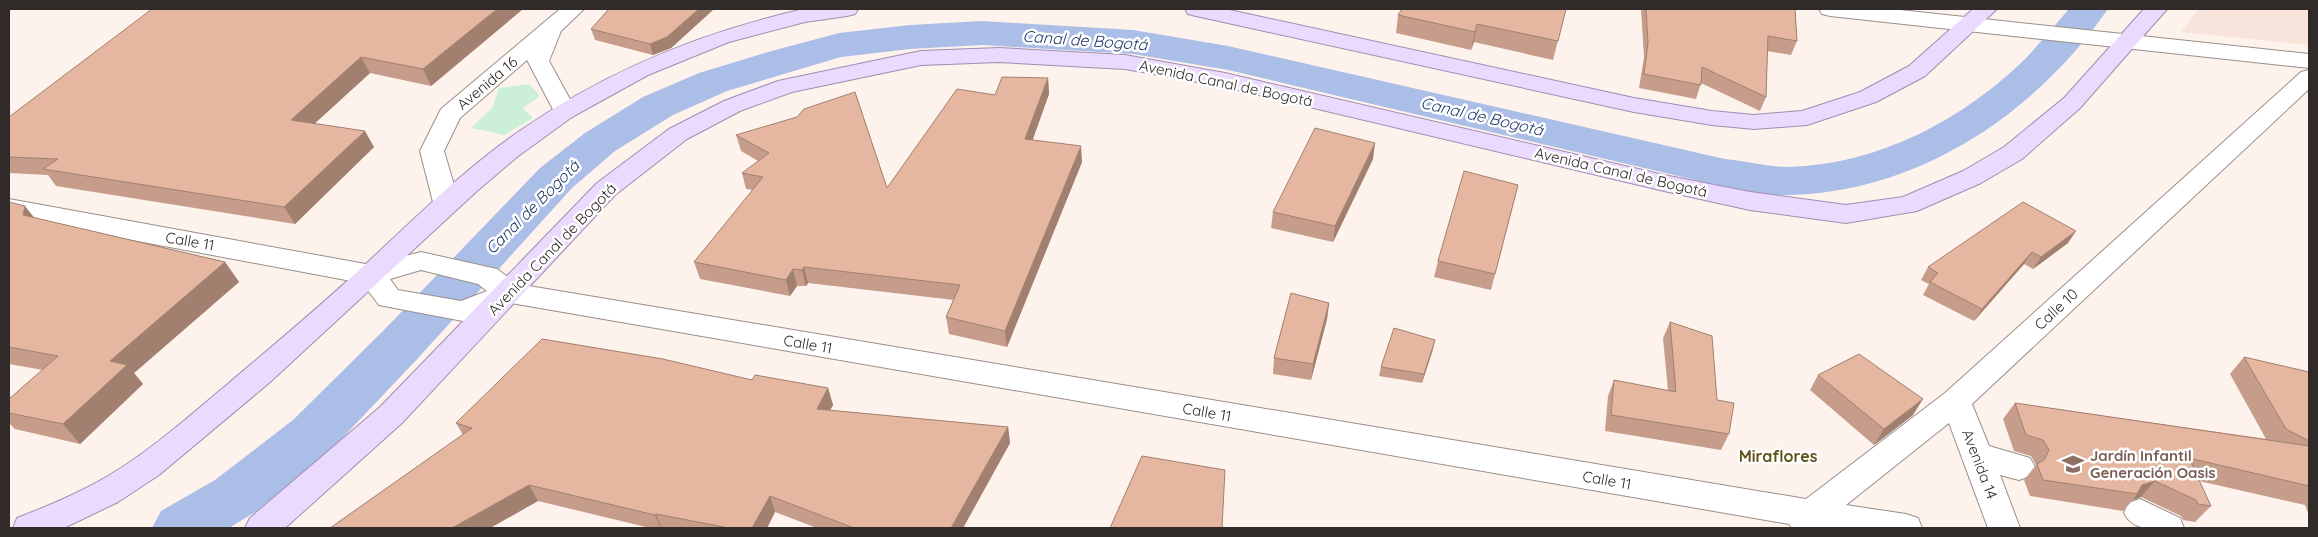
<svg xmlns="http://www.w3.org/2000/svg" width="2318" height="537" viewBox="0 0 2318 537" font-family="Quicksand,sans-serif">
<style>
.built{fill:#f8e4db}
.green{fill:#ccefd8}
.lines{fill:none;stroke-linecap:round;stroke-linejoin:round}
.canal{fill:#aabee8;fill-rule:evenodd}
.minor-casing{stroke:#998f8a;stroke-width:2}
.major-casing{stroke:#a08db2;stroke-width:2}
.minor{fill:#fff;fill-rule:evenodd}
.major{fill:#eadafd;fill-rule:evenodd}
.wall{fill:#c69d8a}
.shaded-wall{fill:#a18070}
.building{fill:#e6b7a0;stroke:#a18070}
.labels{text-anchor:middle;dominant-baseline:central;stroke-width:5;stroke-linejoin:round;paint-order:stroke}
.street-label{font-size:15px;fill:#302b29;stroke:#fff}
.education-label{font-size:15px;font-weight:bold;fill:#785e54;stroke:#fff;text-anchor:start}
.water-label{font-size:16px;font-style:italic;fill:#203769;stroke:#fff}
.neighbourhood-label{font-size:16px;font-weight:bold;fill:#5e5316;stroke:#fff}
</style>
<rect width="100%" height="100%" fill="#fef2ed"/>
<polygon class="built" points="2199,9 2309,9 2309,45 2181,32"/>
<polygon class="green" points="529,84 540,96 523,108 533,118 505,135 471,128 492,108 499,88"/>
<g class="lines">
<path class="canal" d="M2069 9H2108C2035 114 1919 192 1789 195 1767 196 1746 190 1725 187L1228 70 1133 54 982 45 910 49 841 57 727 91 673 115 615 151 572 188 420 356 331 450 255 512 229 528H152L161 511 215 480 293 420 384 330 540 168 585 133 643 97 699 73 768 52 839 33 910 25 982 21 1133 30 1228 46 1725 159C1746 161 1768 167 1789 167 1879 164 1963 120 2026 58 2041 42 2055 25 2069 9Z"/>
<g class="minor-casing">
<g id="minor">
<polygon points="560,9 584,9 561,31 549,61 577,112 573,117 565,119 557,117 527,60 460,118 444,151 459,202 455,208 446,211 437,208 433,202 420,151 441,109"/>
<polygon points="1819,9 1891,9 2309,54 2309,68 1830,16 1822,14"/>
<path d="M2309 70V89L1972 404 1989 446 2030 458 2035 467 2030 476 2019 480 2000 475 2020 528H1988L1949 423 1846 505 1906 514 1918 518 1922 528H1792L1789 524 511 303 463 321 379 305 362 283 9 217V199L371 265 421 252 497 269 517 284 1806 499 1945 393 2301 72ZM421 270 478 284 487 291 461 301 398 290 390 279Z"/>
<path d="M2140 499 2180 518 2184 528C2163 528 2135 535 2124 513L2128 503Z"/>
</g>
</g>
<g class="major-casing">
<g id="major">
<path d="M804 9H858L855 14 847 16 805 22 729 42 648 75 572 117 517 157 477 191 269 383 159 475 118 502 64 528H13L17 518C48 506 79 493 108 476 152 450 190 415 229 383 276 343 324 303 369 261 418 215 466 168 521 130 608 70 702 32 804 9Z"/>
<polygon points="1185,9 1225,9 1634,98 1712,111 1754,115 1802,111 1860,92 1909,66 1973,9 1997,9 1925,76 1876,102 1807,125 1754,129 1712,125 1634,112 1196,16 1188,14"/>
<polygon points="2144,9 2167,9 2080,108 2022,159 1981,183 1917,211 1846,223 1750,210 1664,191 1225,87 1125,69 999,62 921,65 792,92 740,111 687,139 615,195 402,423 285,528 245,528 250,518 380,407 597,183 669,129 724,101 778,81 921,51 999,48 1125,55 1225,73 1664,175 1750,192 1846,205 1903,197 1963,171 2004,147 2064,98"/>
</g>
</g>
<use href="#minor" class="minor"/>
<use href="#major" class="major"/>
</g>
<g class="wall">
<polygon points="523,9 431,86 370,73 315,123 374,147 295,224 56,186 48,175 9,173 9,117"/>
<polygon points="609,9 714,9 671,48 653,55 595,40 591,29"/>
<polygon points="1566,9 1553,60 1474,42 1471,50 1396,33 1398,15"/>
<polygon points="1641,9 1795,9 1797,41 1791,55 1767,51 1766,97 1760,111 1701,83 1696,99 1639,88 1644,57"/>
<polygon points="1048,78 1049,94 1032,140 1082,162 1007,347 949,334 946,317 954,300 808,283 806,286 797,286 790,296 700,279 694,262 753,190 746,189 742,173 758,161 741,151 736,135 887,188"/>
<polygon points="1373,159 1333,242 1271,228 1273,212"/>
<polygon points="1518,185 1491,290 1434,277 1438,261"/>
<polygon points="9,202 35,218 225,262 239,282 134,373 143,384 80,444 15,429 9,423 9,399 43,370 9,364"/>
<polygon points="2068,243 2033,269 2024,264 1974,321 1923,295 1929,284 1921,280 1928,267"/>
<polygon points="1329,303 1327,319 1311,380 1273,374 1274,358"/>
<polygon points="1670,322 1717,400 1729,434 1721,450 1605,431 1608,396 1614,380 1668,391 1663,338"/>
<polygon points="1433,349 1422,383 1379,376 1381,367"/>
<polygon points="2244,357 2309,372 2309,515 2305,505 2199,481 2211,506 2195,522 2183,520 2181,516 2141,497 2133,500 2123,511 2030,496 2024,480 2036,465 2031,456 2014,451 2003,419 2015,403 2266,439 2230,374"/>
<polygon points="1818,375 1913,415 1874,445 1810,390"/>
<polygon points="752,380 828,388 833,405 830,410 1008,427 1010,443 963,528 817,528 775,512 767,528 650,528 538,501 490,528 330,528 463,435 456,423"/>
</g>
<g class="shaded-wall">
<polygon points="497,9 523,9 431,86 423,69"/>
<polygon points="699,9 714,9 671,48 653,55 650,44"/>
<polygon points="1477,24 1474,42 1471,50 1475,32"/>
<polygon points="361,57 370,73 301,136 291,120"/>
<polygon points="1048,78 1049,94 1027,156 1025,139"/>
<polygon points="365,131 374,147 295,224 284,207"/>
<polygon points="1375,143 1373,159 1333,242 1335,226"/>
<polygon points="1081,146 1082,162 1007,347 1005,331"/>
<polygon points="25,206 40,225 23,215"/>
<polygon points="2076,231 2068,243 2033,269 2041,257"/>
<polygon points="2032,252 2024,264 1974,321 1982,309"/>
<polygon points="225,262 239,282 134,373 143,384 80,444 63,424 110,361"/>
<polygon points="804,267 808,283 806,286 802,270"/>
<polygon points="793,269 797,286 790,296 786,280"/>
<polygon points="1329,303 1327,319 1311,380 1313,364"/>
<polygon points="1435,340 1433,349 1422,383 1424,374"/>
<polygon points="828,388 833,405 822,425 817,409"/>
<polygon points="1923,399 1913,415 1874,445 1884,429"/>
<polygon points="1008,427 1010,443 963,528 951,528"/>
<polygon points="2155,481 2141,497 2133,500 2137,494 2142,485"/>
<polygon points="529,485 538,501 490,528 452,528"/>
<polygon points="770,496 775,512 767,528 752,528"/>
<polygon points="656,514 662,528 661,528 655,515"/>
</g>
<g class="building">
<polygon points="152,9 497,9 423,69 361,57 291,120 365,131 284,207 43,169 58,159 9,157 9,117"/>
<polygon points="609,9 699,9 667,37 650,44 591,29"/>
<polygon points="1402,9 1566,9 1558,41 1477,24 1475,32 1398,15"/>
<polygon points="1646,9 1795,9 1797,41 1768,36 1766,97 1702,67 1701,85 1644,74 1648,43"/>
<polygon points="1002,77 1048,78 1025,139 1081,146 1005,331 946,317 960,285 804,267 802,270 793,269 786,280 694,262 763,177 742,173 769,153 736,135 797,117 804,109 855,92 887,188 957,89 995,95"/>
<polygon points="1315,128 1375,143 1335,226 1273,212"/>
<polygon points="1464,171 1518,185 1495,274 1438,261"/>
<polygon points="9,202 25,206 23,215 225,262 110,361 127,365 63,424 9,413 9,399 58,356 9,347"/>
<polygon points="2023,202 2076,231 2041,257 2032,252 1982,309 1930,282 1938,273 1928,267"/>
<polygon points="1291,293 1329,303 1313,364 1274,358"/>
<polygon points="1670,322 1712,336 1717,400 1734,403 1729,434 1611,415 1614,380 1676,392"/>
<polygon points="1394,328 1435,340 1424,374 1381,367"/>
<polygon points="542,339 663,359 752,380 755,375 828,388 817,409 1008,427 951,528 854,528 770,496 752,528 729,528 656,514 655,515 529,485 452,528 330,528 472,428 456,423"/>
<polygon points="1859,354 1923,399 1884,429 1818,375"/>
<polygon points="2244,357 2309,372 2309,441 2286,429"/>
<polygon points="2015,403 2309,446 2309,486 2189,458 2211,506 2198,504 2196,500 2155,481 2142,485 2137,494 2043,480 2037,464 2044,460 2049,450 2043,440 2026,435"/>
<polygon points="1142,456 1225,470 1222,528 1110,528"/>
</g>
<defs>
<g id="school-bare" transform="scale(1.725)"><path d="M0-5L7-2L0 1L-7-2ZM-4 1L0 2.5L4 1V4Q0 6-4 4Z" fill="#8d6e63" stroke="#fff" stroke-width="2.5" paint-order="stroke"/></g>
</defs>
<g fill-rule="evenodd">
<use href="#school-bare" x="2073" y="464"/>
</g>
<g class="labels">
<g class="street-label">
<text transform="translate(487 83) rotate(-40)">Avenida 16</text>
<text transform="translate(1226 83) rotate(12)">Avenida Canal de Bogotá</text>
<text transform="translate(1621 172) rotate(13)">Avenida Canal de Bogotá</text>
<text transform="translate(190 241) rotate(10)">Calle 11</text>
<text transform="translate(552 249) rotate(-46)">Avenida Canal de Bogotá</text>
<text transform="translate(2056 309) rotate(-43)">Calle 10</text>
<text transform="translate(808 344) rotate(10)">Calle 11</text>
<text transform="translate(1207 412) rotate(10)">Calle 11</text>
<text transform="translate(1980 464) rotate(69)">Avenida 14</text>
<text transform="translate(1607 480) rotate(10)">Calle 11</text>
</g>
<g class="education-label">
<text x="2090" y="455">Jardín Infantil<tspan x="2090" dy="17">Generación Oasis</tspan></text>
</g>
<g class="water-label">
<text transform="translate(1085 40) rotate(4)">Canal de Bogotá</text>
<text transform="translate(1482 116) rotate(13)">Canal de Bogotá</text>
<text transform="translate(532 207) rotate(-45)">Canal de Bogotá</text>
</g>
<g class="neighbourhood-label">
<text x="1778" y="456">Miraflores</text>
</g>
</g>
<rect width="2318" height="537" fill="none" stroke="#302b29" stroke-width="20"/>
</svg>
